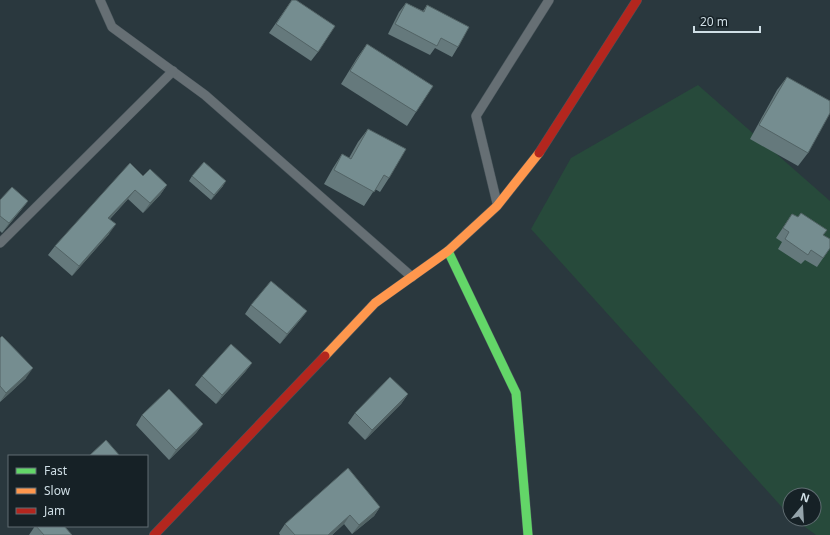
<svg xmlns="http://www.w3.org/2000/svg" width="830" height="535" viewBox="0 0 830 535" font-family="'Noto Sans',sans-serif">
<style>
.green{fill:#274a3b}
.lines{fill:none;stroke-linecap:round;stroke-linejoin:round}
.lane-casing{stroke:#48545a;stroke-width:10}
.fast-casing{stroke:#48545a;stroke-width:10}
.slow-casing{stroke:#48545a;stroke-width:10}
.jam-casing{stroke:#48545a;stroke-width:10}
.lane{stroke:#666f74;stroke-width:9}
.fast{stroke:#63d668;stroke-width:9}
.slow{stroke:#ff974d;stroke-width:9}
.jam{stroke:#b3261e;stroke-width:9}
.wall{fill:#65797c}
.shaded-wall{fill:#526365}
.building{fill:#758d90;stroke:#526365}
</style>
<rect width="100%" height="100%" fill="#2a383e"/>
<polygon class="green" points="698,85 830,201 830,535 816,535 794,519 814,519 814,495 790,495 789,515 531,229 571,158"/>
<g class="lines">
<g class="lane-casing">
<g id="lane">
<polyline points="100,0 112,27 205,95 412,277"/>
<polyline points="497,203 476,116 549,0"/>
<polyline points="0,243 173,71"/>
</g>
</g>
<g class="fast-casing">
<polyline id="fast" points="448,251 516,393 528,535"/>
</g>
<g class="slow-casing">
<polyline id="slow" points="325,356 375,303 448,251 497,206 539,153"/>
</g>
<g class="jam-casing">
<g id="jam">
<polyline points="539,153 637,0"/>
<polyline points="154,535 325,356"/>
</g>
</g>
<use href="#lane" class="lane"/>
<use href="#fast" class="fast"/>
<use href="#slow" class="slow"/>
<use href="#jam" class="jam"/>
</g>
<g class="wall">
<polygon points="292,0 318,52 311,61 269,33"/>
<polygon points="406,3 423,11 427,5 458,47 452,57 435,48 430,55 388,34 399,12"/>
<polygon points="367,44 416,112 407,126 341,84 357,58"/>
<polygon points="787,77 808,153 798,166 750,139 777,90"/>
<polygon points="368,129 389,178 380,192 375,189 364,206 324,184 333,168 342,154 349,158 358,142"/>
<polygon points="143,176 167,185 160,195 143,213 128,199 110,219 109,234 72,276 48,255 55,246"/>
<polygon points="192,176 223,186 211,200 189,181"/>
<polygon points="0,200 28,201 21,210 2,233 0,231"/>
<polygon points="792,214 823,235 830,248 817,267 805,260 801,264 778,249 782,242 776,238"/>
<polygon points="251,305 307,311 300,320 280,344 245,314"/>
<polygon points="0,338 26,378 0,402"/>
<polygon points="252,363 245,372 216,404 195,385 202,376"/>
<polygon points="408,394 401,404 365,440 348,423 355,413"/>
<polygon points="142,415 203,424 196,433 169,460 136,425"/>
<polygon points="380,507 374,516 352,534 344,524 332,535 280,535 279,533 285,524"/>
<polygon points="35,526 64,526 72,535 29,535"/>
</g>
<g class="shaded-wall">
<polygon points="226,181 223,186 211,200 214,195"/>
<polygon points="167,185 160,195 143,213 150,203"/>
<polygon points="135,190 128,199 102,227 108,218"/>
<polygon points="28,201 21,210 2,233 9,223"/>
<polygon points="116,224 109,234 72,276 79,266"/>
<polygon points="307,311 300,320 280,344 287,334"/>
<polygon points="252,363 245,372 216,404 222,395"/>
<polygon points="33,368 26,378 0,402 6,393"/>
<polygon points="408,394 401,404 365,440 372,430"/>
<polygon points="203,424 196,433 169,460 176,450"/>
<polygon points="380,507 374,516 352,534 359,525"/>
<polygon points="350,515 344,524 332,535 328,535"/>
</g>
<g class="building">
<polygon points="292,0 296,0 335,26 318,52 276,24"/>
<polygon points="406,3 424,12 427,5 469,27 458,47 441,38 437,46 395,24"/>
<polygon points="367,44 433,86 416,112 350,71"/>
<polygon points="787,77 830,101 830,113 808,153 759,125"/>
<polygon points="368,129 406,149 389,178 384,175 374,192 334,170 342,154 351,159"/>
<polygon points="204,162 226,181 214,195 192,176"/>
<polygon points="130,163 143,176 150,169 167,185 150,203 135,190 108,218 116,224 79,266 55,246"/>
<polygon points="12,187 28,201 9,223 0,216 0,200"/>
<polygon points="801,213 827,230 823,235 830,239 830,248 823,258 811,250 808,255 785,239 789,232 783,228 792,214 798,217"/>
<polygon points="271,281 307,311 287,334 251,305"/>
<polygon points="2,336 33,368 6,393 0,386 0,338"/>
<polygon points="231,344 252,363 222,395 202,376"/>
<polygon points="390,377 408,394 372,430 355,413"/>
<polygon points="169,389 203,424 176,450 142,415"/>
<polygon points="106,440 120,456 89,456"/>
<polygon points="348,468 380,507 359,525 350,515 328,535 295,535 285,524"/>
<polygon points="36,526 64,526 72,535 44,535"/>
</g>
<rect x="8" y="455" width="140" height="72" fill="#162126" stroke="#606d72"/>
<rect x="16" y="468" width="20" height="6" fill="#63d668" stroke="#606d72"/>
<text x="44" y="475" font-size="12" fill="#cfdee5">Fast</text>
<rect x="16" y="488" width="20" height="6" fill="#ff974d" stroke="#606d72"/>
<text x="44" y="495" font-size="12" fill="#cfdee5">Slow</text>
<rect x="16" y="508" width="20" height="6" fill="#b3261e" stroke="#606d72"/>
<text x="44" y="515" font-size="12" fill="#cfdee5">Jam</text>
<g transform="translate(802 507) rotate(18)"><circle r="19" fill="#162126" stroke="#606d72"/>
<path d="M0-3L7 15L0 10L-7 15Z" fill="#95a4ab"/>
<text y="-6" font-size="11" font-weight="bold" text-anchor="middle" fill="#cfdee5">N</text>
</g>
<path d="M694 26v6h66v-6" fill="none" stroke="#cfdee5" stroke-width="2"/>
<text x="700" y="26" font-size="12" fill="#cfdee5" stroke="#162126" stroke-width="3" paint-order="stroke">20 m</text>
</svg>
